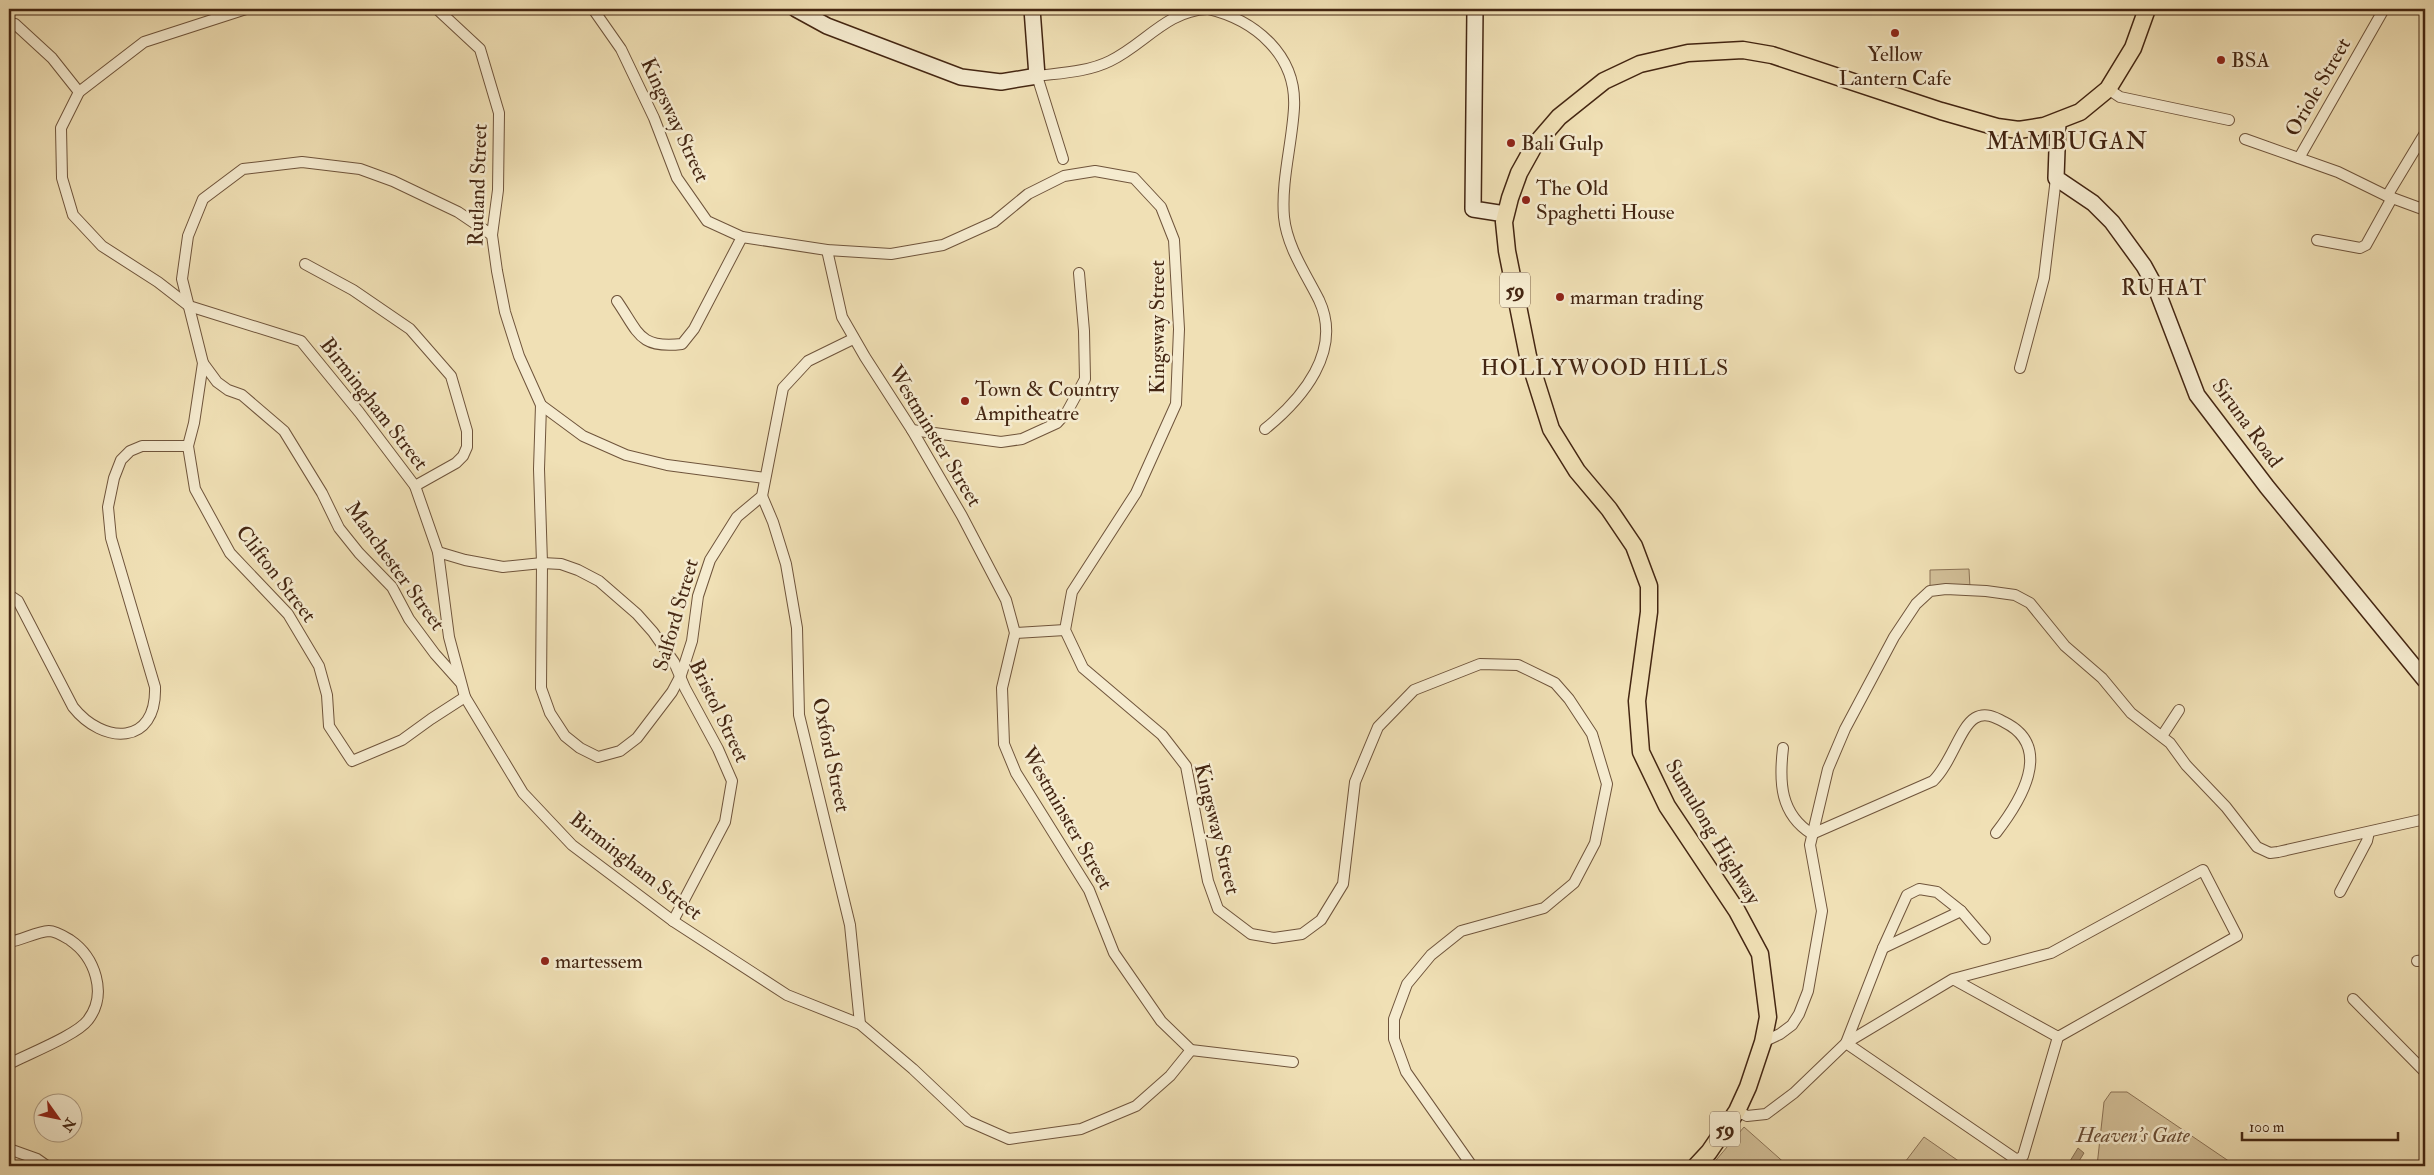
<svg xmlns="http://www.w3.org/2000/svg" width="2434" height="1175" viewBox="0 0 2434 1175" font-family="'IM FELL Double Pica',serif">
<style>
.green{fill:#d3c099;stroke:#8c7356}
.water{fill:#b6a17e;stroke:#887053}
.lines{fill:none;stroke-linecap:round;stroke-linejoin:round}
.street-casing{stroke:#6f543b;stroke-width:12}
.secondary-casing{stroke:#442612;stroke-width:18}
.primary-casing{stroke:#442612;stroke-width:19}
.street{stroke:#f5ebcf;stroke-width:10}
.secondary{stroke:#f5ebcf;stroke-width:15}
.primary{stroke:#f0e0b5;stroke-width:16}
.poi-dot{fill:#8f2418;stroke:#f5ebcf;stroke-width:2}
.labels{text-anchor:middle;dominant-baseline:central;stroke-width:5;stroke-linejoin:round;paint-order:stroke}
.shield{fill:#f5ebcf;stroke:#79614b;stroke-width:1}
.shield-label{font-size:20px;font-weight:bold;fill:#442612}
.poi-label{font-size:21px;fill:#442612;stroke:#f5ebcf;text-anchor:start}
.street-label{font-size:21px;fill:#442612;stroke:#f5ebcf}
.park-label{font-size:21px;font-style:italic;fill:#684c34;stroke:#f5ebcf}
.neighbourhood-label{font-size:22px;letter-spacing:1px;fill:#442612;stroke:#f5ebcf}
.quarter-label{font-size:24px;letter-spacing:1px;fill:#442612;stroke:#f5ebcf}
</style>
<rect width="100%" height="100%" fill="#f0e0b5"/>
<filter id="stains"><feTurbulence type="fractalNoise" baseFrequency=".004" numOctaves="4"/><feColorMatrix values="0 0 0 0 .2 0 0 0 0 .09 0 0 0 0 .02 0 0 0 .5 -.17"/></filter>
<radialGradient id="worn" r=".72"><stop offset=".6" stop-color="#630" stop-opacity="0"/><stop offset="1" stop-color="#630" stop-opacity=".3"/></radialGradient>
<g class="green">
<polygon points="1969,569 1970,588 1930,588 1930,570"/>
<polygon points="2111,1092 2127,1092 2236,1166 2097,1166 2104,1102"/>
<polygon points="1744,1127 1788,1166 1711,1166"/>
<polygon points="1924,1137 1960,1162 1966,1166 1902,1166"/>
</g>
<polygon class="water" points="2078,1148 2084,1153 2076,1166 2067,1166"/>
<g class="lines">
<g class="street-casing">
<g id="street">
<polyline points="246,9 144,42 79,92 61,128 62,178 73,215 102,246 158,282 189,306 301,341 359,412 415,486 438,552 449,637 465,697 523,793 572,845 673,921 787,995 860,1024 913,1069 968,1121 1009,1139 1081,1129 1136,1106 1170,1076 1191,1050"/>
<polyline points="437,9 480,49 499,113 498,190 492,235 497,271 505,312 519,356 541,405 583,436 626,455 667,465 765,478"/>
<polyline points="593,9 621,49 654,118 677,178 707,221 742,237 827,250 891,254 943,245 994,222 1028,194 1064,176 1095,171 1134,178 1161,207 1174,240 1179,329 1176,404 1136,493 1072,592 1065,630 1083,668 1162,735 1186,766 1208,881 1218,909 1251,934 1274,938 1302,934 1321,920 1343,884 1355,782 1378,727 1414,690 1480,664 1518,665 1555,683 1569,699 1592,734 1607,784 1595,843 1574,883 1544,908 1461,931 1431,955 1407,984 1394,1019 1394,1039 1406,1072 1472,1166"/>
<path d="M1208 9C1255 20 1297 55 1294 108 1292 144 1281 181 1284 217 1287 247 1306 274 1319 300 1343 351 1302 399 1265 429"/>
<polyline points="9,23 15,24 52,58 79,92"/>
<polyline points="2108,89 2120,97 2229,120"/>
<polyline points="2245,139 2338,172 2387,196 2425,210"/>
<polyline points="2299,158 2384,9"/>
<path d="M1063 159 1037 76C1060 73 1088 72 1110 61 1145 44 1166 11 1207 9"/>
<polyline points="2387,196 2425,133"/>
<polyline points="2317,240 2360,248 2366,245 2392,198"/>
<polyline points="827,250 842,317 865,357 912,430 962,516 1006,600 1015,633 1002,688 1004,744 1016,773 1089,890 1114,953 1161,1021 1191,1050 1293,1062"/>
<polyline points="305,264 353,290 410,329 451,376 467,431 467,447 463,456 456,463 415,486"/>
<path d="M617 301C639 333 639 349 682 344L694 329 742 237"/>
<polyline points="203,363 217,382 228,390 242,395 284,431 322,493 339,528 359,553 392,587 409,619 435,654 460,682"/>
<polyline points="2020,368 2044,278 2056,178"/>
<polyline points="541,405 539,469 542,563 541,688 550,713 565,736 580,748 598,757 620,751 637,738 672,692 681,675 692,641 698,596 710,560 737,517 762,496 783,388 808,361 853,339"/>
<polyline points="912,430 1001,442 1022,439 1057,423 1067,412 1085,379 1084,331 1079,273"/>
<polyline points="762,496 773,522 786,564 797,628 799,715 850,925 860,1024"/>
<polyline points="438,552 465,560 503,567 542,563 561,564 578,570 599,581 637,614 653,632 674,662 685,688 718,749 732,781 725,822 673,921"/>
<path d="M9 595 18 601 73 707C103 745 157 746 155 687L111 538 108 507 114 478 121 460 130 451 142 446H188"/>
<polyline points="1015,633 1065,630"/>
<polyline points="465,697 431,719 402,740 352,761 329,726 327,695 319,666 288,614 230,553 195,489 188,446 194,423 203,363 182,279 188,236 203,199 243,169 302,162 360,169 393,181 458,212 492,235"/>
<polyline points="2162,736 2179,710"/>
<path d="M1783 748C1779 782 1780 814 1812 834"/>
<path d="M1812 834 1933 781C1951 764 1960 727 1975 718 1985 712 1995 717 2004 722 2055 747 2020 802 1996 833"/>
<polyline points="2340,892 2367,841 2369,832"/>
<polyline points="1985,939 1961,911 1937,892 1919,889 1907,895 1883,948 1846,1043 2017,1160 2023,1156 2058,1037"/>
<path d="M9 942C22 940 36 932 49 931 56 931 65 937 70 940 95 957 108 994 88 1020 77 1035 28 1054 9 1064"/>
<polyline points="1883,948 1961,911"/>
<polyline points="2417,961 2425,960"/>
<polyline points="2353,999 2425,1072"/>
<polyline points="1763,1042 1780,1034 1792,1025 1799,1014 1808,991 1822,911 1810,845 1828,769 1845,729 1894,637 1916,604 1930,591 1946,589 1986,591 2015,595 2030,603 2065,646 2102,678 2131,713 2170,743 2186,765 2226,807 2257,847 2270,853 2278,852 2425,819"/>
<polyline points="1737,1111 1747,1116 1766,1114 1794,1093 1846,1043 1953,979 2051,953 2203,870 2237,936 2058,1037 1953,979"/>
<polyline points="9,1149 37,1159 47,1166"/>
</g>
</g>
<g class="secondary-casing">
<g id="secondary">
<polyline points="796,9 827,26 961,77 1001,82 1037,76 1032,9"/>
<polyline points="1475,9 1473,209 1505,214"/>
<polyline points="2058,121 2056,178 2093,203 2112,222 2144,266 2156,288 2197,395 2267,487 2425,680"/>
</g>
</g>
<g class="primary-casing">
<polyline id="primary" points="1696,1166 1709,1152 1737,1111 1748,1087 1763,1042 1768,1017 1760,954 1737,911 1667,806 1641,752 1637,701 1649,612 1649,586 1634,546 1609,509 1577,471 1551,429 1528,356 1507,251 1504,222 1510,198 1519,173 1534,146 1559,117 1604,81 1640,64 1688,53 1743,50 1772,55 1941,111 1997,127 2019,130 2044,126 2080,112 2108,89 2133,48 2147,9"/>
</g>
<use href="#street" class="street"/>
<use href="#secondary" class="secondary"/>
<use href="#primary" class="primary"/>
</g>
<g class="poi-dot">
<circle cx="1895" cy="33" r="5"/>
<circle cx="2221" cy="60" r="5"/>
<circle cx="1511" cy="143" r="5"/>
<circle cx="1526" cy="200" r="5"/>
<circle cx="1560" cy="297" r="5"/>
<circle cx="965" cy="401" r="5"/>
<circle cx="545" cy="961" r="5"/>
</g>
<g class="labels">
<g class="shield">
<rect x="1500" y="272.5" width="30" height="35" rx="4"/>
<rect x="1710" y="1111.5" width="30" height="35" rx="4"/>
</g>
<g class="shield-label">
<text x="1515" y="290">59</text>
<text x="1725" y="1129">59</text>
</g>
<g class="poi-label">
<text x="1895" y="54" text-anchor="middle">Yellow<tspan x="1895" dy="24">Lantern Cafe</tspan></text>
<text x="2231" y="60">BSA</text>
<text x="1521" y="143">Bali Gulp</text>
<text x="1536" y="188">The Old<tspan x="1536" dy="24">Spaghetti House</tspan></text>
<text x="1570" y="297">marman trading</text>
<text x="975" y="389">Town &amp; Country<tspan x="975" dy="24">Ampitheatre</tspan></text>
<text x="555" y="961">martessem</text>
</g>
<g class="street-label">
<text transform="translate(2318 87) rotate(-60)">Oriole Street</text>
<text transform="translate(675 120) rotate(65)">Kingsway Street</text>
<text transform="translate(478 185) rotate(-88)">Rutland Street</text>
<text transform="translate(1157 327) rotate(-90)">Kingsway Street</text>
<text transform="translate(374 404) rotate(52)">Birmingham Street</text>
<text transform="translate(2247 423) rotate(54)">Siruna Road</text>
<text transform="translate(935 436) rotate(59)">Westminster Street</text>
<text transform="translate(395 566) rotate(54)">Manchester Street</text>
<text transform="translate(276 574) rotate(52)">Clifton Street</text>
<text transform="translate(676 615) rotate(-74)">Salford Street</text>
<text transform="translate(719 711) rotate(64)">Bristol Street</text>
<text transform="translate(831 755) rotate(78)">Oxford Street</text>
<text transform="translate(1067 818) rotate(60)">Westminster Street</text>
<text transform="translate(1217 829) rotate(76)">Kingsway Street</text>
<text transform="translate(1713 832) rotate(59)">Sumulong Highway</text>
<text transform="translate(636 866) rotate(38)">Birmingham Street</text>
</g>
<g class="park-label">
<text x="2133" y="1135">Heaven's Gate</text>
</g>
<g class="neighbourhood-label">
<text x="2164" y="288">RUHAT</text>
<text x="1605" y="368">HOLLYWOOD HILLS</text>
</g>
<g class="quarter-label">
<text x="2067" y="141">MAMBUGAN</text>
</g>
</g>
<rect width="2434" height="1175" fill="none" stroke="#f0e0b5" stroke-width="30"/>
<rect x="10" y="10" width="2414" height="1155" fill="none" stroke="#442612" stroke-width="2.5"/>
<rect x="15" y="15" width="2404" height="1145" fill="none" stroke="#442612"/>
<g transform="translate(58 1118) rotate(123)"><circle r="24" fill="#f5ebcf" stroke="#ae9c83"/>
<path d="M0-4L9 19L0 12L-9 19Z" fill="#8f2418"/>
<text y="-8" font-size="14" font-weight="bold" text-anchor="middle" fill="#442612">N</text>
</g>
<path d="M2242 1132v8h156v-8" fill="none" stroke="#442612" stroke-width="2.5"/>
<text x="2249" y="1132" font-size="15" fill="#442612" stroke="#f5ebcf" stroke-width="4" paint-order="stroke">100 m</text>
<rect width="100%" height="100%" filter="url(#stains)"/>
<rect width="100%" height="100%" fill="url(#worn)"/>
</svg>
